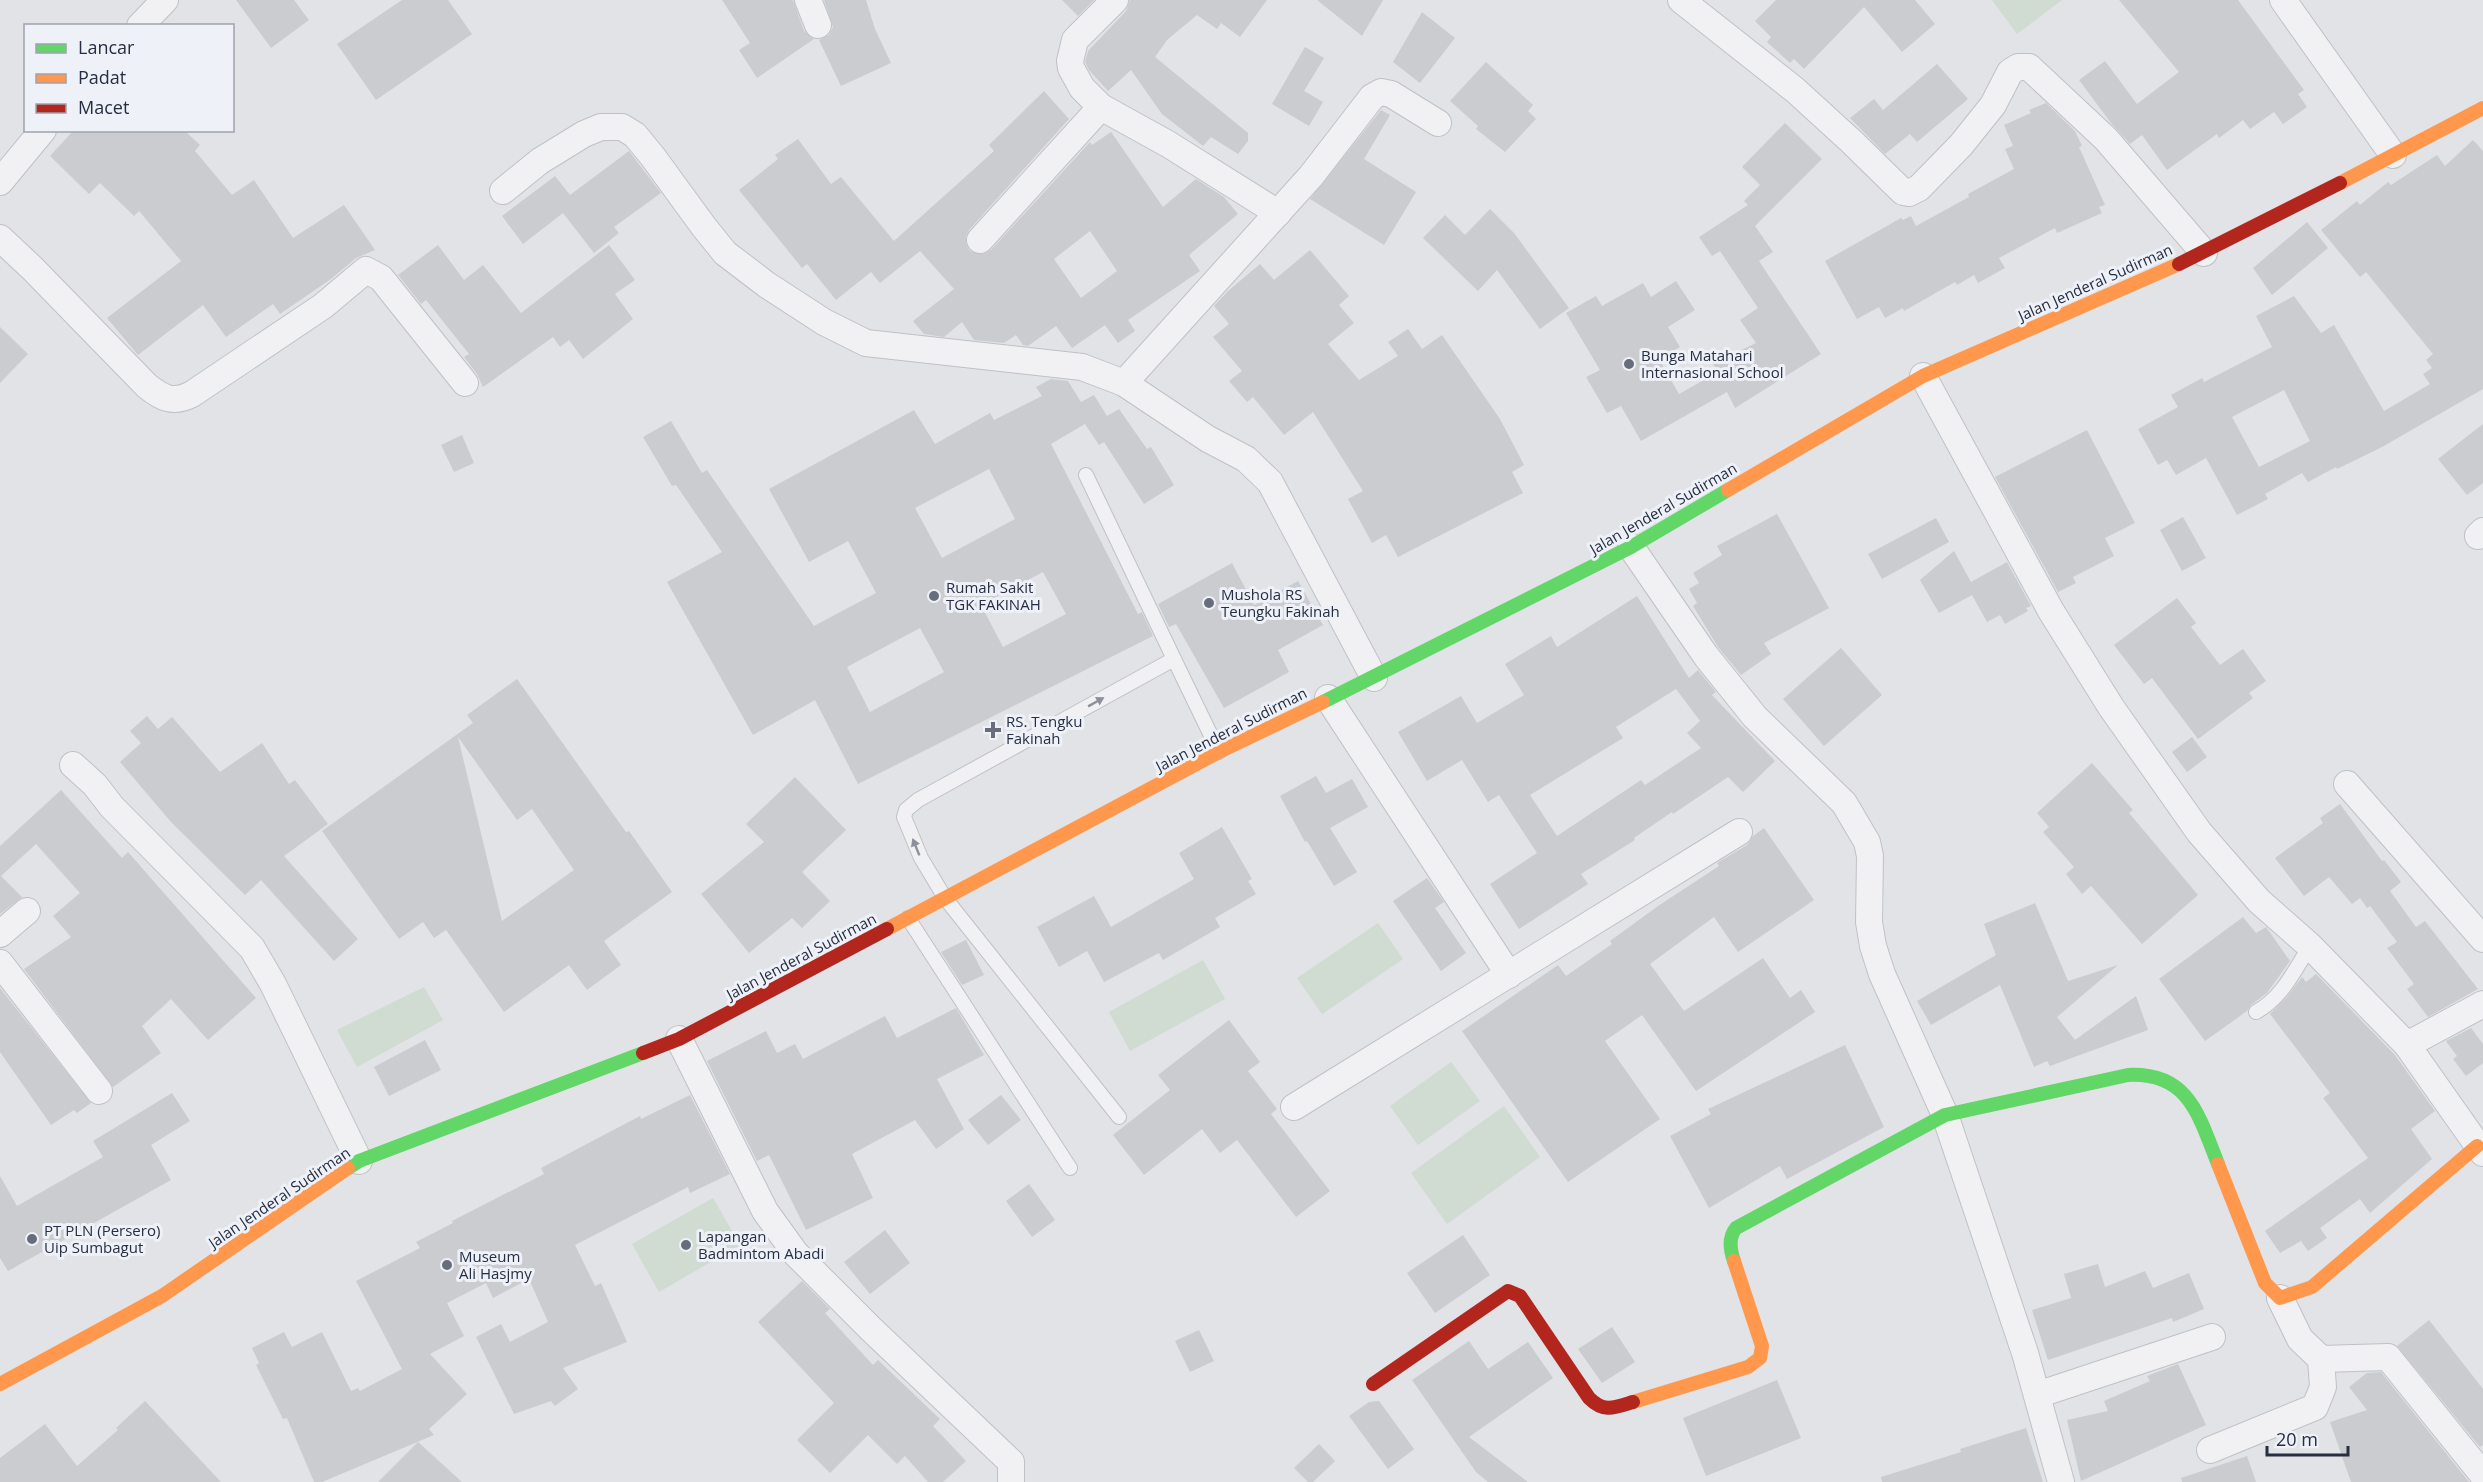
<svg xmlns="http://www.w3.org/2000/svg" width="2483" height="1482" viewBox="0 0 2483 1482" font-family="'Open Sans',sans-serif">
<style>
.green{fill:#d0dbd1}
.building{fill:#cbccd0;fill-rule:evenodd}
.lines{fill:none;stroke-linecap:round;stroke-linejoin:round}
.lane-casing{stroke:#bfc1c5;stroke-width:16}
.street-casing{stroke:#bfc1c5;stroke-width:28}
.lane{stroke:#f1f1f3;stroke-width:14}
.street{stroke:#f1f1f3;stroke-width:26}
.fast{stroke:#63d668;stroke-width:14}
.slow{stroke:#ff974d;stroke-width:14}
.jam{stroke:#b3261e;stroke-width:14}
.oneway{fill:#8c909a}
.poi-dot{fill:#676d7b;stroke:#eef1f7;stroke-width:2}
.labels{text-anchor:middle;dominant-baseline:central;stroke-width:6;stroke-linejoin:round;paint-order:stroke}
.street-label{font-size:15px;fill:#262e41;stroke:#eef1f7}
.poi-label{font-size:15px;fill:#262e41;stroke:#eef1f7;text-anchor:start}
</style>
<rect width="100%" height="100%" fill="#e1e3e7"/>
<g class="green">
<polygon points="1992,0 2062,0 2017,34"/>
<polygon points="1378,923 1403,959 1322,1014 1297,978"/>
<polygon points="1203,960 1225,999 1130,1051 1109,1012"/>
<polygon points="424,987 443,1020 357,1067 337,1030"/>
<polygon points="1451,1062 1480,1101 1418,1145 1390,1106"/>
<polygon points="1504,1106 1540,1157 1447,1224 1411,1173"/>
<polygon points="713,1198 740,1245 659,1292 632,1244"/>
</g>
<g class="building">
<polygon points="236,0 294,0 309,20 271,48"/>
<polygon points="402,0 448,0 472,34 376,100 337,44"/>
<polygon points="722,0 793,0 804,31 814,39 757,78 739,50 750,43"/>
<polygon points="824,0 866,0 875,29 891,63 841,86 819,40 829,35 833,27"/>
<polygon points="1062,0 1094,0 1078,16"/>
<polygon points="1130,0 1267,0 1240,37 1221,23 1217,29 1197,15 1167,40 1155,57 1248,133 1248,141 1238,154 1211,137 1203,146 1162,114 1131,70 1108,91 1089,70 1085,62 1088,51 1126,11"/>
<polygon points="1317,0 1383,0 1362,36"/>
<polygon points="1776,0 1915,0 1935,24 1902,52 1864,7 1804,69 1794,59 1790,63 1767,42 1771,37 1755,21"/>
<polygon points="2119,0 2238,0 2304,90 2298,94 2307,107 2283,124 2274,112 2250,129 2243,120 2219,138 2217,134 2167,170 2142,135 2130,144 2111,123 2079,80 2105,61 2137,104 2179,72"/>
<polygon points="1422,12 1455,38 1420,83 1393,62"/>
<polygon points="1305,47 1324,58 1304,91 1323,102 1309,126 1272,104"/>
<polygon points="1486,62 1533,105 1528,111 1536,119 1505,152 1476,129 1478,126 1450,101"/>
<polygon points="1937,64 1968,99 1917,142 1910,134 1885,154 1850,118 1874,99 1883,110"/>
<path d="M1044 91 1069 119 969 230 966 236V244L970 251 984 254 991 250 1090 142 1092 145 1111 132 1163 207 1196 179 1224 197 1238 214 1189 255 1200 271 1128 320 1135 331 1118 343 1105 325 1072 348 1056 326 1028 346 1023 345 1016 335 1004 343 974 340 962 322 944 337 924 334 913 321 954 289 920 251 880 283 871 272 836 300 807 264 802 268 739 190 778 159 775 155 798 139 831 184 841 177 894 241 994 151 989 145ZM1090 231 1117 271 1081 298 1054 259Z"/>
<polygon points="2046,103 2075,131 2082,146 2079,147 2105,205 2099,207 2102,213 2057,233 2055,228 1999,258 2005,268 1978,283 1974,275 1957,285 1955,282 1904,311 1903,308 1885,318 1879,307 1857,319 1825,261 1901,218 1903,220 1911,216 1916,226 1969,197 1968,194 2014,169 2005,149 2013,146 2004,125 2031,113 2029,110"/>
<polygon points="1381,110 1390,115 1364,159 1416,192 1384,245 1310,199"/>
<polygon points="1785,123 1822,159 1755,226 1773,252 1759,261 1821,354 1735,408 1727,392 1641,441 1621,406 1607,413 1586,377 1600,370 1566,313 1596,296 1602,306 1643,283 1651,297 1676,281 1695,310 1668,327 1680,347 1659,359 1679,394 1718,372 1713,364 1756,343 1740,320 1758,308 1720,251 1712,256 1699,237 1748,205 1744,201 1760,185 1742,167"/>
<polygon points="74,130 184,130 200,145 195,151 232,195 254,180 293,238 344,205 375,250 356,258 331,279 280,314 273,304 226,337 203,305 138,355 107,318 181,261 139,211 134,216 100,183 89,194 50,156"/>
<path d="M2473 140 2483 151V389L2382 447 2337 469 2336 467 2308 482 2302 473 2265 494 2268 499 2237 515 2206 458 2176 475 2167 460 2158 465 2138 429 2178 407 2171 395 2202 378 2204 382 2272 347 2256 316 2294 296 2321 333 2334 325 2384 411 2430 384 2423 374 2432 368 2426 360 2433 354 2366 272 2360 277 2321 230 2357 201 2360 205 2388 182 2391 185 2437 155 2445 166ZM2284 390 2310 441 2259 467 2232 417Z"/>
<polygon points="629,151 661,193 614,227 619,233 594,253 563,213 523,244 502,216 555,176 570,195"/>
<polygon points="1490,209 1514,233 1569,308 1540,329 1497,270 1478,291 1423,238 1445,215 1465,235"/>
<polygon points="2307,222 2328,248 2272,295 2253,268"/>
<polygon points="438,245 464,280 483,265 521,313 609,245 635,280 615,294 633,319 583,359 569,340 560,347 553,337 483,387 477,374 464,357 469,354 426,300 421,304 398,275"/>
<polygon points="1310,250 1349,296 1339,305 1354,323 1328,344 1359,380 1398,356 1388,342 1408,329 1422,349 1442,335 1500,419 1524,465 1512,472 1523,493 1398,557 1386,535 1372,543 1348,499 1363,491 1313,412 1284,435 1253,397 1247,402 1229,381 1242,371 1213,337 1229,324 1214,306 1228,291 1260,264 1274,280"/>
<polygon points="0,327 28,354 0,383"/>
<path d="M1051 379 1068 381 1081 402 1094 395 1107 416 1119 409 1147 449 1151 447 1174 485 1144 504 1104 442 1099 445 1085 424 1051 444 1138 614 1142 612 1153 636 858 784 815 700 753 735 667 582 722 552 676 485 672 486 643 437 671 421 702 473 707 470 814 626 876 593 848 541 809 562 769 489 914 410 935 444 990 413 994 420 1042 396 1036 387ZM989 469 1015 519 942 558 915 508ZM1043 572 1066 614 1003 647 981 605ZM920 628 944 672 870 712 847 667Z"/>
<polygon points="2483,424 2483,483 2467,495 2438,459"/>
<polygon points="2087,430 2135,523 2105,538 2114,556 2073,577 2076,583 2058,592 1995,477"/>
<polygon points="462,435 474,463 454,472 441,445"/>
<polygon points="1777,514 1829,608 1764,643 1771,654 1741,675 1718,647 1693,606 1697,603 1689,589 1699,583 1693,573 1722,555 1717,546"/>
<polygon points="2183,517 2206,558 2182,571 2160,530"/>
<polygon points="1936,518 1949,542 1882,579 1868,554"/>
<polygon points="1954,551 1971,582 2007,562 2031,606 2026,608 2028,611 2005,624 2000,615 1987,622 1972,595 1939,613 1920,580"/>
<polygon points="1232,563 1254,605 1298,581 1323,625 1278,650 1289,672 1224,708 1176,624 1169,627 1158,604"/>
<path d="M1637 596 1689 678 1698 670 1716 692 1712 695 1775 761 1743 792 1728 777 1673 814 1672 812 1634 838 1635 840 1581 874 1588 884 1519 929 1490 884 1537 853 1499 795 1488 802 1462 760 1427 781 1398 732 1461 696 1477 723 1524 695 1505 664 1551 636 1557 647ZM1676 689 1700 721 1687 733 1701 748 1645 785 1641 780 1557 836 1530 795 1623 738 1616 727Z"/>
<polygon points="2177,598 2196,623 2191,627 2220,665 2243,649 2266,681 2249,693 2253,698 2198,739 2152,678 2144,684 2114,645"/>
<polygon points="1841,648 1882,695 1824,746 1783,699"/>
<path d="M517 679 626 832 629 831 672 892 604 941 621 965 587 990 569 965 504 1012 446 930 434 938 423 922 399 939 322 831 473 723 467 715ZM458 737 517 820 532 809 574 870 502 921Z"/>
<polygon points="147,716 158,729 172,717 220,772 262,743 289,784 295,780 328,824 284,856 358,939 334,961 261,880 245,895 171,822 120,762 141,743 130,731"/>
<polygon points="2192,737 2207,757 2187,772 2172,752"/>
<polygon points="2092,763 2133,810 2129,813 2198,895 2142,944 2091,886 2082,894 2066,874 2074,867 2043,832 2049,827 2037,813"/>
<polygon points="1316,776 1326,793 1352,779 1368,807 1330,828 1357,872 1334,886 1307,841 1305,842 1280,796"/>
<polygon points="795,777 846,830 802,872 830,901 802,928 792,918 749,953 701,894 764,842 746,824"/>
<polygon points="61,790 122,858 128,852 256,998 208,1040 171,999 142,1026 161,1053 113,1087 24,969 71,937 53,916 80,893 36,844 1,876 22,897 0,914 0,846"/>
<polygon points="2340,804 2382,861 2384,860 2401,882 2390,891 2416,927 2425,921 2478,989 2428,1017 2407,989 2414,984 2387,948 2397,942 2370,906 2367,908 2360,898 2352,904 2329,877 2304,896 2275,858 2323,823 2320,818"/>
<polygon points="1222,827 1252,879 1248,881 1256,894 1215,918 1220,927 1163,960 1159,953 1104,982 1087,951 1059,967 1037,927 1094,896 1111,927 1194,879 1179,853"/>
<polygon points="1764,828 1814,900 1738,952 1714,917 1650,964 1684,1011 1763,958 1790,998 1801,990 1815,1012 1696,1091 1642,1015 1605,1041 1660,1119 1568,1182 1462,1031 1558,965 1566,976 1612,944 1610,941 1658,906 1719,866 1717,863 1747,845 1753,836"/>
<polygon points="1427,878 1444,902 1435,908 1466,953 1441,971 1393,901"/>
<polygon points="2035,903 2068,981 2118,965 2057,1017 2075,1040 2136,996 2148,1030 2050,1066 2047,1061 2034,1067 2000,985 1931,1025 1917,1001 1996,955 1984,924"/>
<polygon points="2243,917 2256,933 2266,927 2290,961 2267,993 2251,1005 2247,1011 2205,1041 2159,979"/>
<polygon points="966,940 984,975 962,985 941,952"/>
<polygon points="2316,974 2395,1055 2435,1111 2411,1129 2432,1159 2370,1213 2360,1199 2320,1228 2327,1238 2308,1251 2301,1241 2280,1253 2265,1231 2368,1158 2323,1098 2330,1093 2270,1014 2287,997 2302,977 2306,982"/>
<polygon points="0,988 91,1103 77,1113 74,1110 51,1125 0,1052"/>
<polygon points="956,1008 984,1055 937,1079 964,1129 936,1149 915,1120 852,1154 873,1198 806,1230 769,1155 757,1161 707,1061 766,1031 777,1053 795,1044 803,1059 885,1016 897,1038"/>
<polygon points="1229,1020 1260,1062 1248,1071 1277,1109 1271,1114 1330,1191 1296,1217 1237,1140 1220,1153 1202,1129 1144,1175 1113,1135 1170,1090 1158,1075"/>
<polygon points="2471,1028 2483,1044 2483,1063 2466,1076 2453,1059 2457,1056 2446,1041"/>
<polygon points="425,1040 441,1070 389,1096 374,1067"/>
<polygon points="1845,1045 1884,1127 1787,1179 1780,1166 1709,1208 1670,1136 1711,1114 1708,1109"/>
<polygon points="172,1093 190,1121 151,1145 171,1180 8,1271 0,1258 0,1176 17,1206 103,1157 93,1141"/>
<polygon points="690,1095 730,1174 690,1193 688,1187 575,1245 595,1286 601,1283 627,1342 563,1368 578,1389 555,1406 551,1401 514,1414 476,1337 501,1324 510,1342 548,1322 529,1279 493,1298 486,1283 447,1303 464,1336 430,1354 467,1394 429,1429 434,1435 322,1482 314,1482 287,1418 283,1419 256,1365 259,1363 252,1348 284,1332 292,1347 322,1332 351,1391 358,1388 360,1391 402,1369 356,1281 420,1248 416,1242 453,1223 452,1221 544,1174 541,1168 640,1116 641,1119"/>
<polygon points="1001,1095 1021,1120 988,1145 968,1120"/>
<polygon points="1029,1184 1055,1220 1032,1237 1006,1201"/>
<polygon points="885,1230 910,1263 870,1294 844,1262"/>
<polygon points="1463,1235 1490,1275 1435,1313 1407,1273"/>
<polygon points="2098,1264 2105,1287 2145,1271 2153,1288 2189,1273 2204,1309 2173,1322 2172,1318 2048,1360 2032,1310 2071,1298 2064,1274"/>
<polygon points="802,1281 830,1309 825,1313 873,1365 878,1360 940,1419 933,1426 966,1461 943,1482 928,1482 905,1456 897,1464 868,1435 830,1473 797,1440 834,1403 758,1322"/>
<polygon points="2429,1320 2483,1389 2483,1445 2480,1447 2397,1346"/>
<polygon points="1612,1327 1635,1362 1602,1383 1578,1349"/>
<polygon points="1199,1330 1214,1361 1190,1372 1175,1341"/>
<polygon points="1469,1341 1488,1369 1528,1342 1553,1378 1469,1437 1528,1482 1488,1482 1476,1472 1412,1380"/>
<polygon points="2178,1364 2206,1425 2081,1481 2067,1420 2108,1411 2104,1401 2150,1381 2147,1376"/>
<polygon points="2381,1372 2469,1482 2351,1482 2330,1422 2367,1410 2349,1387 2367,1373"/>
<polygon points="1777,1380 1801,1438 1706,1476 1683,1418"/>
<polygon points="145,1401 221,1482 0,1482 0,1458 45,1424 77,1466 118,1430 116,1428"/>
<polygon points="1379,1401 1414,1449 1388,1469 1349,1416 1369,1402"/>
<polygon points="2026,1428 2043,1482 1882,1482 1881,1477 1961,1452 1960,1449"/>
<polygon points="418,1442 462,1482 378,1482"/>
<polygon points="1319,1444 1335,1461 1313,1482 1308,1482 1294,1468"/>
<polygon points="2247,1456 2256,1482 2182,1482 2181,1478"/>
</g>
<g class="lines">
<g class="lane-casing">
<g id="lane">
<polyline points="1086,475 1174,659"/>
<polyline points="908,918 1070,1168"/>
<path d="M2256 1012C2282 998 2294 971 2310 946"/>
<polyline points="1119,1117 945,898 921,858 904,817 906,810 918,800 1174,659 1219,752"/>
</g>
</g>
<g class="street-casing">
<g id="street">
<polyline points="808,0 818,25"/>
<polyline points="1115,0 1075,40 1070,61 1071,68 1082,88 1101,107 1168,144 1278,213"/>
<polyline points="1681,0 1795,90 1852,142 1903,192 1909,193 1919,188 1961,145 1993,105 2010,72 2018,67 2029,67 2106,139 2204,253"/>
<polyline points="2283,0 2393,155"/>
<polyline points="140,26 165,0"/>
<polyline points="0,182 43,130"/>
<polyline points="503,191 540,161 584,134 601,127 622,127 635,135 653,157 704,227 725,253 767,285 824,322 866,343 1082,367 1124,383 1208,439 1246,459 1270,482 1374,678"/>
<path d="M0 238 32 268 147 386C162 398 173 404 192 394L323 306 366 270 381 278 465 383"/>
<polyline points="980,240 1101,107"/>
<polyline points="1923,376 2051,611 2111,707 2199,832 2259,901 2310,946 2407,1045 2483,1153"/>
<polyline points="1124,383 1311,176 1372,97 1381,92 1391,94 1438,123"/>
<polyline points="2478,536 2483,531"/>
<polyline points="1631,547 1706,656 1755,717 1844,803 1867,842 1870,856 1869,922 1873,946 1882,974 1945,1115 2025,1353 2061,1482"/>
<polyline points="1328,698 1509,975"/>
<polyline points="73,765 95,785 112,807 252,948 273,984 359,1161"/>
<polyline points="2347,784 2483,939"/>
<polyline points="0,934 27,911"/>
<polyline points="0,963 99,1091"/>
<polyline points="679,1039 765,1211 796,1254 871,1329 1011,1462 1011,1482"/>
<polyline points="2407,1045 2483,1004"/>
<polyline points="1294,1107 1739,832"/>
<polyline points="2280,1298 2300,1339 2321,1359 2388,1357 2483,1475"/>
<polyline points="2037,1395 2212,1337"/>
<polyline points="2210,1450 2315,1407 2323,1387 2321,1359"/>
</g>
</g>
<use href="#lane" class="lane"/>
<use href="#street" class="street"/>
<g class="fast">
<polyline points="1323,702 1631,547 1728,490"/>
<polyline points="348,1168 359,1161 643,1053"/>
<path d="M1734 1261C1730 1250 1728 1238 1736 1228L1945 1115 2128 1075C2189 1072 2199 1116 2218 1164"/>
</g>
<g class="slow">
<polyline points="2340,183 2483,108"/>
<polyline points="1728,490 1923,376 2179,264"/>
<polyline points="887,929 1219,752 1323,702"/>
<polyline points="2218,1164 2265,1283 2280,1298 2312,1287 2477,1146"/>
<polyline points="0,1384 162,1296 348,1168"/>
<polyline points="1633,1402 1748,1367 1760,1358 1762,1346 1734,1261"/>
</g>
<g class="jam">
<polyline points="2179,264 2340,183"/>
<polyline points="643,1053 679,1039 887,929"/>
<path d="M1373 1384 1508 1291 1520 1296 1589 1398C1604 1413 1614 1408 1633 1402"/>
</g>
</g>
<defs><path id="oneway-solid" d="M-6-.8H1V-3.2L6.5 0L1 3.2V.8H-6Z" transform="scale(1.5)"/></defs>
<g class="oneway">
<use href="#oneway-solid" transform="translate(1096 702) rotate(-29)"/>
<use href="#oneway-solid" transform="translate(916 847) rotate(-112)"/>
</g>
<g class="poi-dot">
<circle cx="1629" cy="364" r="6"/>
<circle cx="934" cy="596" r="6"/>
<circle cx="1209" cy="603" r="6"/>
<path d="M990 721h6v6h6v6h-6v6h-6v-6h-6v-6h6z"/>
<circle cx="32" cy="1239" r="6"/>
<circle cx="686" cy="1245" r="6"/>
<circle cx="447" cy="1265" r="6"/>
</g>
<g class="labels">
<g class="street-label">
<text transform="translate(2095 282) rotate(-24)">Jalan Jenderal Sudirman</text>
<text transform="translate(1663 508) rotate(-30)">Jalan Jenderal Sudirman</text>
<text transform="translate(1231 729) rotate(-27)">Jalan Jenderal Sudirman</text>
<text transform="translate(801 956) rotate(-28)">Jalan Jenderal Sudirman</text>
<text transform="translate(279 1197) rotate(-34)">Jalan Jenderal Sudirman</text>
</g>
<g class="poi-label">
<text x="1641" y="355">Bunga Matahari<tspan x="1641" dy="17">Internasional School</tspan></text>
<text x="946" y="587">Rumah Sakit<tspan x="946" dy="17">TGK FAKINAH</tspan></text>
<text x="1221" y="594">Mushola RS<tspan x="1221" dy="17">Teungku Fakinah</tspan></text>
<text x="1006" y="721">RS. Tengku<tspan x="1006" dy="17">Fakinah</tspan></text>
<text x="44" y="1230">PT PLN (Persero)<tspan x="44" dy="17">Uip Sumbagut</tspan></text>
<text x="698" y="1236">Lapangan<tspan x="698" dy="17">Badmintom Abadi</tspan></text>
<text x="459" y="1256">Museum<tspan x="459" dy="17">Ali Hasjmy</tspan></text>
</g>
</g>
<rect x="24" y="24" width="210" height="108" fill="#eef1f7" stroke="#9ea3ae" stroke-width="1.5"/>
<rect x="36" y="44" width="30" height="9" fill="#63d668" stroke="#9ea3ae" stroke-width="1.5"/>
<text x="78" y="54" font-size="18" fill="#262e41">Lancar</text>
<rect x="36" y="74" width="30" height="9" fill="#ff974d" stroke="#9ea3ae" stroke-width="1.5"/>
<text x="78" y="84" font-size="18" fill="#262e41">Padat</text>
<rect x="36" y="104" width="30" height="9" fill="#b3261e" stroke="#9ea3ae" stroke-width="1.5"/>
<text x="78" y="114" font-size="18" fill="#262e41">Macet</text>
<path d="M2267 1446v9h81v-9" fill="none" stroke="#262e41" stroke-width="3"/>
<text x="2276" y="1446" font-size="18" fill="#262e41" stroke="#eef1f7" stroke-width="4.5" paint-order="stroke">20 m</text>
</svg>
